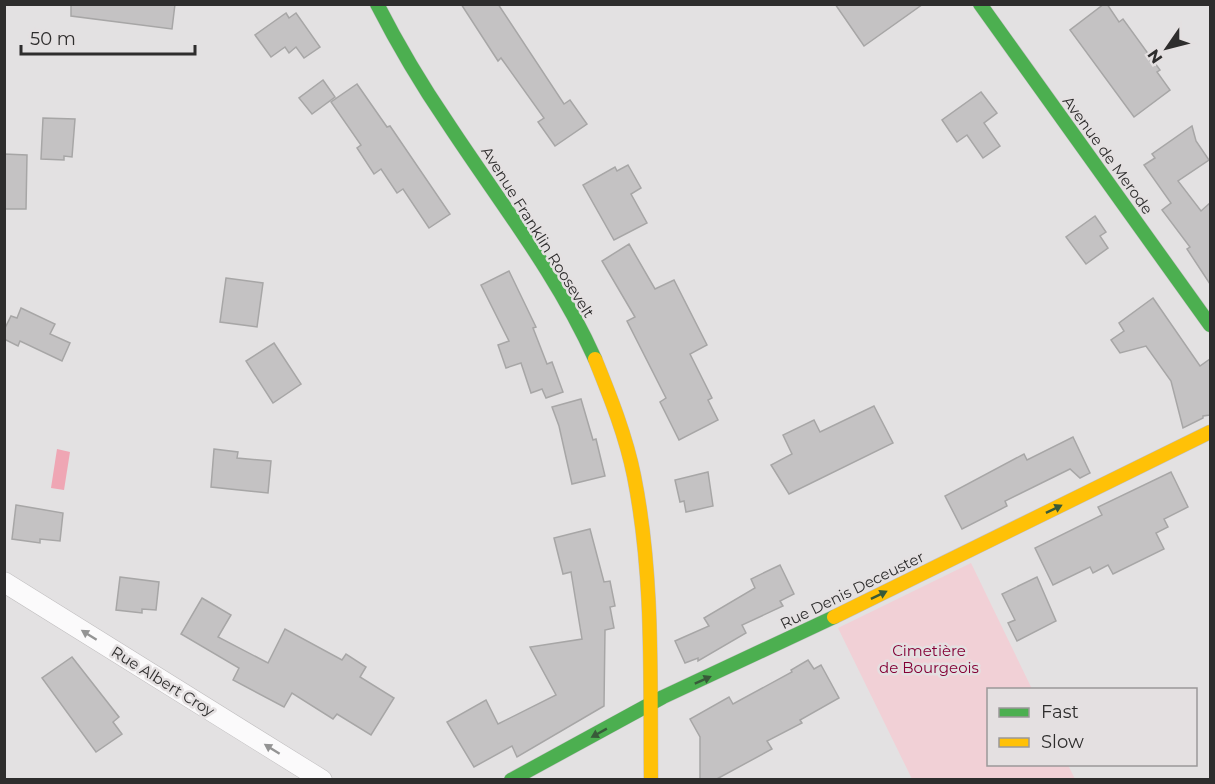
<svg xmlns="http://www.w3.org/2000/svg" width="1215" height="784" viewBox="0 0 1215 784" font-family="Montserrat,sans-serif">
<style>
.green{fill:#f1d0d6}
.water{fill:#efa6b4}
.building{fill:#c4c2c3;stroke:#a7a6a6;stroke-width:1.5}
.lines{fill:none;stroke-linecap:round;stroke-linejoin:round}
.street-casing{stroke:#c1bfc0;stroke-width:21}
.fast-casing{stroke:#c1bfc0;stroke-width:15}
.slow-casing{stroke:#c1bfc0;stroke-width:15}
.street{stroke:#fbfafb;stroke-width:20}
.fast{stroke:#4caf50;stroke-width:14}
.slow{stroke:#ffc107;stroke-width:14}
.oneway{fill:#385a39}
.oneway2{fill:#949494}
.labels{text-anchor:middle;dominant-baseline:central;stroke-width:5;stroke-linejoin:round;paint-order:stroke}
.street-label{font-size:15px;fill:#2e2d2d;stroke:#e4e0e1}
.park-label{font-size:15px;fill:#840036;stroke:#e4e0e1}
</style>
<rect width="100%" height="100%" fill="#e3e1e2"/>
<polygon class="green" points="971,563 1032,689 988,690 988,764 1068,765 1075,779 912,779 838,628"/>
<polygon class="water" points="57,449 70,452 64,490 51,488"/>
<g class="building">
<polygon points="71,4 175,4 172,29 71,16"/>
<polygon points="461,4 498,4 564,104 570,100 587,124 555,146 538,122 544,118 501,58 498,61"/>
<polygon points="835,4 923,4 864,46"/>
<polygon points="1104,4 1107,4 1119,22 1123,19 1160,70 1157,72 1170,90 1134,117 1070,30"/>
<polygon points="286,13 289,18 296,13 320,47 304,58 296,47 289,53 285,47 271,57 255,35"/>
<polygon points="323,80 335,97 312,114 299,98"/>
<polygon points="357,84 387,127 390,126 450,214 429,228 403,189 397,193 381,169 374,174 357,148 361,145 331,102"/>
<polygon points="981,92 997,113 984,123 1000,146 983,158 967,135 957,142 942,120"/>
<polygon points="43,118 75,119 72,157 64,156 64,160 41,159"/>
<polygon points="1192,126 1196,141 1209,160 1178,181 1201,211 1210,203 1210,284 1187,249 1190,247 1162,210 1171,203 1144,165 1155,158 1152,154"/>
<polygon points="4,154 27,155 26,209 4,209"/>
<polygon points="628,165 641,188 631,194 647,223 614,240 583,185 615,167 617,171"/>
<polygon points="1095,216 1106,232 1100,236 1108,248 1086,264 1066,237"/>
<polygon points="629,244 655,289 674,280 707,345 690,354 712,398 708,400 718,420 679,440 660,402 666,398 627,321 635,317 602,261"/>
<polygon points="509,271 536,327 533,328 547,364 552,362 563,392 546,398 542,389 531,393 521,363 506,368 498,345 509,341 481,285"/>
<polygon points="226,278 263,283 257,327 220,322"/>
<polygon points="1153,298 1200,366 1210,359 1210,415 1203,416 1203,418 1183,428 1171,381 1146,346 1120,353 1111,340 1124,331 1119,323"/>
<polygon points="21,308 55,324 50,334 70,343 62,361 20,341 18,346 4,339 4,330 11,316 17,318"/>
<polygon points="274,343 301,384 273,403 246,361"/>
<polygon points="581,399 593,440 596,439 605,476 572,484 559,426 552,407"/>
<polygon points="874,406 893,443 789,494 771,465 792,454 783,435 814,420 820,432"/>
<polygon points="1073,437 1090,473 1080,478 1070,469 1005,501 1007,506 962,529 945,496 1024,454 1027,460"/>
<polygon points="214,449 238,452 237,458 271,461 268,493 211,487"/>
<polygon points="708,472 713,506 686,512 684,501 680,502 675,480"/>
<polygon points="1171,472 1188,507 1164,519 1168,527 1156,533 1164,549 1113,574 1108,565 1093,573 1090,567 1053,585 1035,548 1102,515 1098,507"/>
<polygon points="16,505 63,513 60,541 40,539 40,543 12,539"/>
<polygon points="590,529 604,582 610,581 615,606 610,607 614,628 605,630 604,706 517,757 512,746 474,767 447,722 486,700 498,724 556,695 530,647 582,639 571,572 563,574 554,538"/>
<polygon points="780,565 794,594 780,601 783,606 742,625 746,633 698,661 698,658 685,663 675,641 709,626 704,618 755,588 751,579"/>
<polygon points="120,577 159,582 156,610 142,609 142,613 116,610"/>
<polygon points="1037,577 1056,621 1017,641 1008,623 1015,620 1002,594"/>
<polygon points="202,598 231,615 218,637 268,663 285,629 342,660 346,654 366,667 360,677 394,698 371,735 337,714 333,719 292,693 284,707 233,680 239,668 181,634"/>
<polygon points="72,657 119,717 113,722 122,734 96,752 42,678"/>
<polygon points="808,660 814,669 821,665 839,698 800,720 802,723 767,741 772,749 715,780 700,780 700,737 690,719 729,697 733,704 792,672 791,670"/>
</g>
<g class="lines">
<g class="street-casing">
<polyline id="street" points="4,582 322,780"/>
</g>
<g class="fast-casing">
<g id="fast">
<path d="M377 4C398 45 421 84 447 122 498 200 557 274 595 359"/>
<polyline points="980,4 1210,325"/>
<polyline points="511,780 663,697 834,617"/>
</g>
</g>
<g class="slow-casing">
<g id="slow">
<path d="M595 359C610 396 626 436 634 476 654 576 650 679 651 780"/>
<polyline points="834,617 1210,432"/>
</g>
</g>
<use href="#street" class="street"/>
<use href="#fast" class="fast"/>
<use href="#slow" class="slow"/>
</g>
<defs><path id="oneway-solid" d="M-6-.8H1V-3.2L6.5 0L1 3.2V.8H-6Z" transform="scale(1.5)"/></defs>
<g class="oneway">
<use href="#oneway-solid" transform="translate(1054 509) rotate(-26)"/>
<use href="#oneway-solid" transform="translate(879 595) rotate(-26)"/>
<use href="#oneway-solid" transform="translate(703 680) rotate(-24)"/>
<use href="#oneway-solid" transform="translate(599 733) rotate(151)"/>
</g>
<g class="oneway2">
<use href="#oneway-solid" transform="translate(89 635) rotate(-148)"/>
<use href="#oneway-solid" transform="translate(272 749) rotate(-148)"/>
</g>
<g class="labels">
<g class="street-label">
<text transform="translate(1108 155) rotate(54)">Avenue de Merode</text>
<text transform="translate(538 232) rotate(58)">Avenue Franklin Roosevelt</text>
<text transform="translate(852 590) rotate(-26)">Rue Denis Deceuster</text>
<text transform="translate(163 681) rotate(32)">Rue Albert Croy</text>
</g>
<g class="park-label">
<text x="929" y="650">Cimetière<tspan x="929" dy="17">de Bourgeois</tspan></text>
</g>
</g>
<rect width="1215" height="784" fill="none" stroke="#2e2d2d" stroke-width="12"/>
<rect x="987" y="688" width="210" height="78" fill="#e4e0e1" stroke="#9b9899" stroke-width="1.5"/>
<rect x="999" y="708" width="30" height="9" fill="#4caf50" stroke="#9b9899" stroke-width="1.5"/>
<text x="1041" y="718" font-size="18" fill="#2e2d2d">Fast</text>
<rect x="999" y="738" width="30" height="9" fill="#ffc107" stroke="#9b9899" stroke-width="1.5"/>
<text x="1041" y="748" font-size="18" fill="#2e2d2d">Slow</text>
<g transform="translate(1167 48) rotate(235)" stroke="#e4e0e1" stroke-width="4.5" paint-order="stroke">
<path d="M0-4.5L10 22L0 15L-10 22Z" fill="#2e2d2d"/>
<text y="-9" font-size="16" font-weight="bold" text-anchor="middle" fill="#2e2d2d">N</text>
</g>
<path d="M21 45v9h174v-9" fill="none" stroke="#2e2d2d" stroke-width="3"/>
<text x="30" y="45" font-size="18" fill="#2e2d2d" stroke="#e4e0e1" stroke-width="4.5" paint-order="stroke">50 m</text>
</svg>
